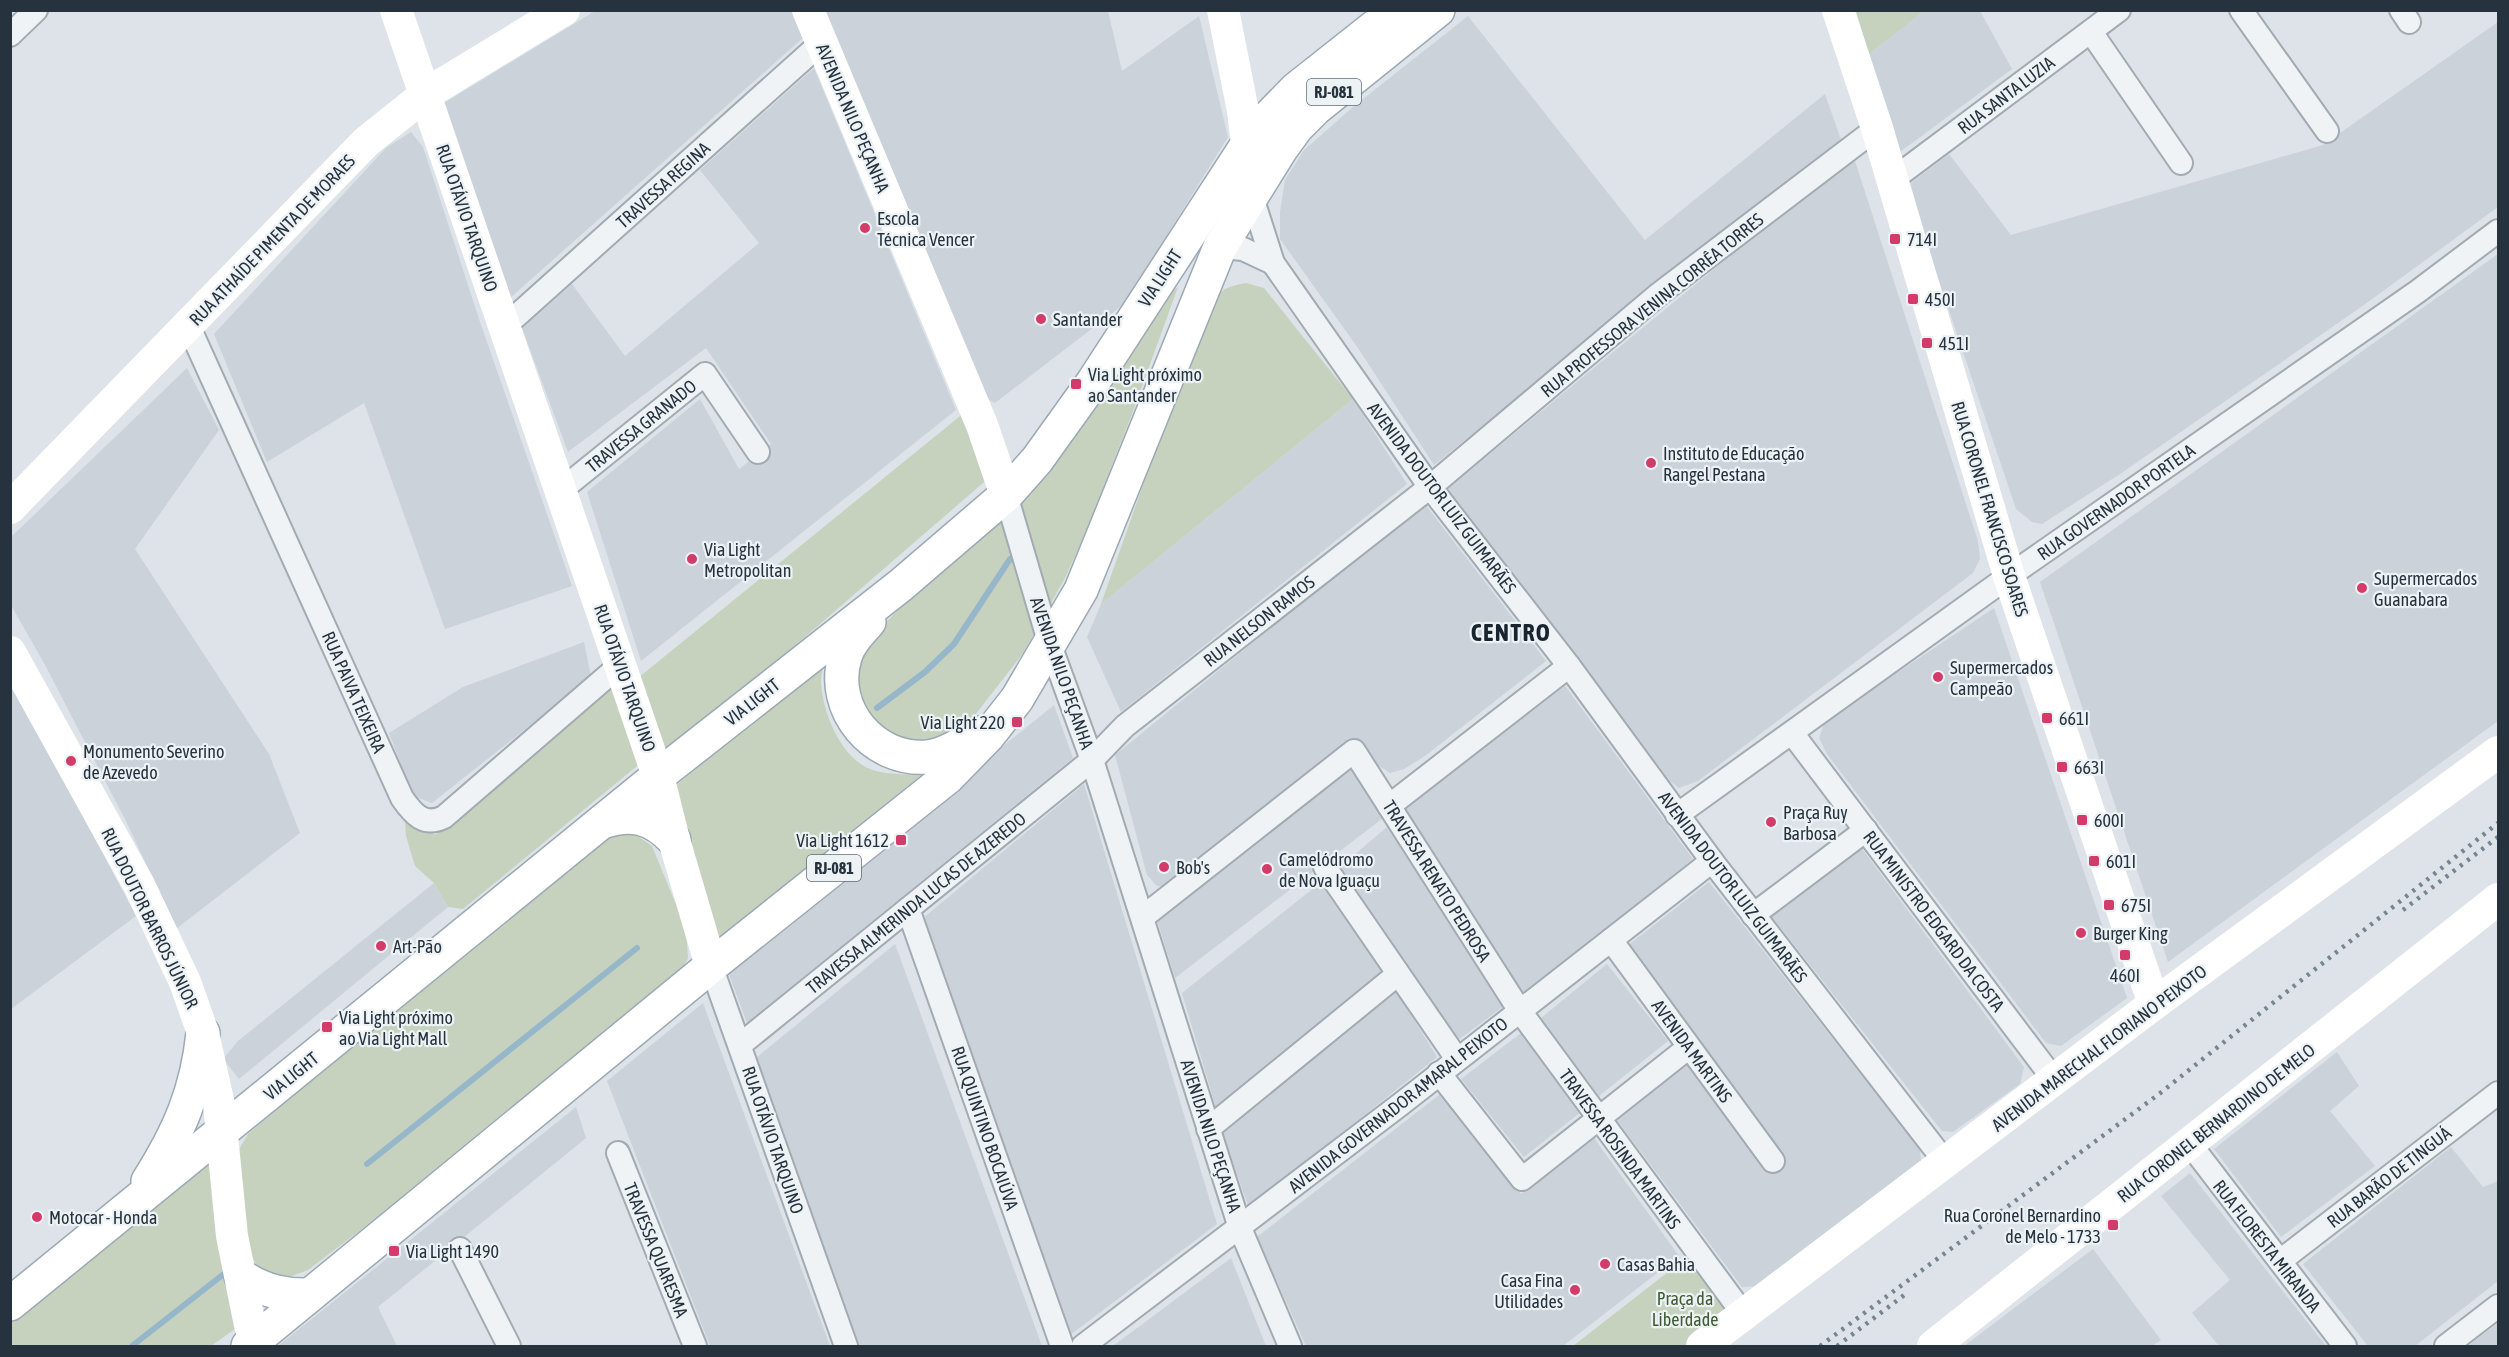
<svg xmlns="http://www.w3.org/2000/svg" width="2509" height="1357" viewBox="0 0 2509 1357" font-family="'Asap Condensed',sans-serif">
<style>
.built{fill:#cbd2da}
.green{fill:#c6d2be}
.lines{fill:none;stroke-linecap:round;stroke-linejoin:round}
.stream{stroke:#96b7ca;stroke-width:6}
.street-casing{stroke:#a2abb2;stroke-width:26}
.primary-casing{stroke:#9ca9b4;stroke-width:36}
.street{stroke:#f0f3f6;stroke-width:22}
.secondary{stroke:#fff;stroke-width:32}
.primary{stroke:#fff;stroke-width:33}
.rail{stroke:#768592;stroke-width:4.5;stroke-dasharray:3 6;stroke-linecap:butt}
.poi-dot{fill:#d33c6a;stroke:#edf2f5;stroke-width:2}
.labels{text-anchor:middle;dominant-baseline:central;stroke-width:4.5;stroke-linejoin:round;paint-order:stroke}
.shield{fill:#edf2f5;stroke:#626c76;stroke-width:1.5}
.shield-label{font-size:16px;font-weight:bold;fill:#26333f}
.street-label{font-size:18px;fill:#26333f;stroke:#edf2f5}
.poi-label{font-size:18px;fill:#26333f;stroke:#edf2f5;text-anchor:start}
.park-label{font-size:18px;fill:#415b33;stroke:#edf2f5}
.district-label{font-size:24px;font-weight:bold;letter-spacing:1.5px;fill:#18242f;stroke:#edf2f5}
</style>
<rect width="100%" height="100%" fill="#dde3e8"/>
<g class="built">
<polygon points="595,11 792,11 804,37 510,298 444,103"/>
<polygon points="823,11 1108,11 1122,71 1199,16 1228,137 1124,304 995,403 982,396"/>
<polygon points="1924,11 1980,11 2012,69 1900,152 1869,54"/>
<polygon points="1468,16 1645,240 1825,94 1841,140 1434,465 1358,348 1280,239 1280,212 1285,180 1304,150 1353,107"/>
<polygon points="2498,22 2498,207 2364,305 2120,474 2042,524 2032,522 2016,509 1907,186 1949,154 2011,235 2323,145"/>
<polygon points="814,68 956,410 641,661 587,492 700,399 739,469 771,444 706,348 568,452 522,328 572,284 625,356 759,243 700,170"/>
<polygon points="411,132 423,147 480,322 572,586 445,629 364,403 267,462 214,334 386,148"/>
<polygon points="1854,158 1978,541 1980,559 1973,573 1698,781 1679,788 1658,772 1622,720 1447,489 1730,256"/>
<polygon points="2498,254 2498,721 2168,962 2040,582"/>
<polygon points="187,368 219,430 135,549 269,754 300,833 176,929 127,823 45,665 11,605 10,538"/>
<polygon points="1353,399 1407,484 1121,712 1087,637 1101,604"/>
<polygon points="1424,503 1546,661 1425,756 1404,769 1390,773 1379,766 1358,739 1170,887 1157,886 1147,875 1115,755"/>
<polygon points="1994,608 2127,998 2061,1046 2046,1043 1827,754 1819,738 1825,721"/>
<polygon points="584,642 591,677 432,803 413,796 389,733 463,687"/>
<polygon points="10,679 136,916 11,1009 10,1009"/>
<polygon points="1565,686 1693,859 1523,994 1404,810"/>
<polygon points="1054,705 1073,758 747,1023 727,969"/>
<polygon points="1351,762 1383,818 1175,978 1156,917"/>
<polygon points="1084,784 1217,1224 1069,1336 922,919"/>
<polygon points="1387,827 1504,1006 1454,1043 1340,867"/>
<polygon points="1860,846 2024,1067 2020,1084 1953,1132 1942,1131 1771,916"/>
<polygon points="1709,882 1920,1149 1921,1161 1758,1286 1742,1287 1617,1120 1688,1064 1766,1169 1783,1154 1627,946"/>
<polygon points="434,883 448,907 239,1079 223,1059 238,1041"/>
<polygon points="1320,883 1383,972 1216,1108 1182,993"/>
<polygon points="895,944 1042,1346 857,1346 756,1058"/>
<polygon points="1607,964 1668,1041 1599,1096 1541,1018"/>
<polygon points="1395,989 1437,1057 1249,1208 1222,1132"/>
<polygon points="703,1003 830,1346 710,1346 607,1081"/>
<polygon points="1521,1033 1581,1112 1524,1157 1461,1079"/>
<polygon points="2337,1052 2359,1086 2330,1111 2375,1166 2281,1237 2214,1149"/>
<polygon points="1444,1091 1521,1194 1594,1138 1679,1256 1563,1346 1306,1346 1257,1237"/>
<polygon points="576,1107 586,1138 378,1307 397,1346 278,1346"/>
<polygon points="2451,1147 2483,1187 2498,1181 2498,1281 2415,1346 2368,1346 2303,1264"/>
<polygon points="2190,1173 2326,1346 2219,1346 2192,1313 2230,1280 2161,1196"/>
<polygon points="2093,1249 2161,1340 2152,1346 1964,1346"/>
<polygon points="1231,1258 1266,1346 1113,1346"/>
<polygon points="2498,1323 2498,1346 2468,1346"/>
</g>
<g class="green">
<polygon points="1856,11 1856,10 1924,11 1869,54"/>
<path d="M1246 283 1264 288 1353 399 1101 604 1203 315C1216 294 1221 287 1246 283Z"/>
<polygon points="1178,287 1132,414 1085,534 1065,578 1024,652 975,715 946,739 909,744 874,732 852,691 861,648 907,601 1019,500 1162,300"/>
<polygon points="970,408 991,476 663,760 638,678"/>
<path d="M824 662C823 668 821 675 821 681 822 712 842 763 876 771 891 775 911 774 927 775L715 950 672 789Z"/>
<polygon points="616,676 648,757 463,909 448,907 434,883 415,866 406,836 404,807 435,835"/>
<polygon points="629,830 652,846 686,929 688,958 681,974 464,1151 308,1270 289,1277 274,1275 258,1268 244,1243 237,1153 248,1134 604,831"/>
<polygon points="210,1155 235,1329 211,1346 11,1346 11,1317"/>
<polygon points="1695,1251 1741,1314 1697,1346 1573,1346"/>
</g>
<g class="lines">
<g class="stream">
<polyline points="877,708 925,672 954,644 1010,559"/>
<polyline points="367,1164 637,948"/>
<polyline points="132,1346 225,1273"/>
</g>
<g class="street-casing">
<g id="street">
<polyline points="2241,10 2327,131"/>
<polyline points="2401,10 2409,22"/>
<polyline points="2091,32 2181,163"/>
<polyline points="10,35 36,10"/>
<polyline points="1892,180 2119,10"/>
<polyline points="1251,194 1273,263 1430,487 1569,666 1712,861 1946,1163"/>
<polyline points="1220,247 1243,249 1273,263"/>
<path d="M189 327 402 798C413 814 424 827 444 817L619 666"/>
<polyline points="504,327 821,43"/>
<polyline points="560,491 705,374 758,452"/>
<polyline points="1006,495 1050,645 1092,760 1240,1228 1290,1346"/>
<polyline points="1792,733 2055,1081"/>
<polyline points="1389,806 1569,666"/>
<polyline points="1677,815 2009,576 2417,292 2498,231"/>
<polyline points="1325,867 1457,1059"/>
<polyline points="908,909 1062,1346"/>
<polyline points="1753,915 1866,830"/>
<polyline points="1143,917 1354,751 1520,1011 1744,1315"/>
<polyline points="1611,940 1773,1161"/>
<polyline points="711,966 846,1346"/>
<polyline points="740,1045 1092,760 1125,726 1430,487 1659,294 1877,128"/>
<polyline points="1439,1073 1522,1179 1689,1047"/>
<polyline points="1208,1129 1398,974"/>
<polyline points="2190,1144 2345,1346"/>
<polyline points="618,1153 695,1346"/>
<polyline points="460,1249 509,1346"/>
<polyline points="2280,1261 2498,1093"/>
<polyline points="1083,1346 1401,1104 1712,861"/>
<polyline points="2446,1346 2498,1306"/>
</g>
</g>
<g class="primary-casing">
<g id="primary">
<path d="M869 622C859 633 849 643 845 657 829 709 874 762 928 757 947 754 963 744 978 733"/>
<path d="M602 822C632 812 652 817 674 840"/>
<path d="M148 1181C179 1132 197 1091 203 1033"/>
<path d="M241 1276C261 1290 285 1296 309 1295"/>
<polyline points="10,1304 658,776 901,585 1006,495 1037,460 1093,382 1258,128 1296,89 1396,10"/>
<polyline points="248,1346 711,966 948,777 988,736 1017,699 1081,590 1220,247 1281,149 1297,127 1315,109 1438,10"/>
</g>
</g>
<use href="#street" class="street"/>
<g class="secondary">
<polyline points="396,10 658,776 674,840 711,966"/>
<polyline points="808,10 982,425 1006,495"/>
<polyline points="1223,10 1243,111 1249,160"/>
<polyline points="1838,10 1877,128 2009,576 2154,1004"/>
<polyline points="10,508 366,142 426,94 564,10"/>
<polyline points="10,652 139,885 185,982 203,1033 219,1105 232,1236 250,1325 257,1346"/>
<polyline points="1702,1346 2154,1004 2498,752"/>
<polyline points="1933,1346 2498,899"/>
</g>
<use href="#primary" class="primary"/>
<g class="rail">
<polyline points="2403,910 2498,837"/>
<polyline points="1820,1346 2159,1094 2498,823"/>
<polyline points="1837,1346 1907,1293"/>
</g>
</g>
<g class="poi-dot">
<circle cx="865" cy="228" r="6"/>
<rect x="1889" y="233" width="12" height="12" rx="3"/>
<rect x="1907" y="293" width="12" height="12" rx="3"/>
<circle cx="1041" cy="319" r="6"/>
<rect x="1921" y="337" width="12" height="12" rx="3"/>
<rect x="1070" y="378" width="12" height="12" rx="3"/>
<circle cx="1651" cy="463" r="6"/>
<circle cx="692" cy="559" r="6"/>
<circle cx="2362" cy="588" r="6"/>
<circle cx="1938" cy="677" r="6"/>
<rect x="2041" y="712" width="12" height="12" rx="3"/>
<rect x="1011" y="716" width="12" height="12" rx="3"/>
<circle cx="71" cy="761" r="6"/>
<rect x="2056" y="761" width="12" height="12" rx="3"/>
<rect x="2076" y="814" width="12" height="12" rx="3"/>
<circle cx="1771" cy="822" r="6"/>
<rect x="895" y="834" width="12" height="12" rx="3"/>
<rect x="2088" y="855" width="12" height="12" rx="3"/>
<circle cx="1164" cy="867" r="6"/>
<circle cx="1267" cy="869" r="6"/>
<rect x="2103" y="899" width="12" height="12" rx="3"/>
<circle cx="2081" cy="933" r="6"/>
<circle cx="381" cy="946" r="6"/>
<rect x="2119" y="949" width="12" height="12" rx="3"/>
<rect x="321" y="1021" width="12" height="12" rx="3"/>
<circle cx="37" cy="1217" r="6"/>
<rect x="2107" y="1219" width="12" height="12" rx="3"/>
<rect x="388" y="1245" width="12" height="12" rx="3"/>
<circle cx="1605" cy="1264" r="6"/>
<circle cx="1575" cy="1290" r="6"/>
</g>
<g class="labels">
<g class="shield">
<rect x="1307" y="79" width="54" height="26" rx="4.5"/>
<rect x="807" y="855" width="54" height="26" rx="4.5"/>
</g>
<g class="shield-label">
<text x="1334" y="92">RJ-081</text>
<text x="834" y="868">RJ-081</text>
</g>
<g class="street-label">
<text transform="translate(2006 95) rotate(-37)">RUA SANTA LUZIA</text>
<text transform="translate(853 118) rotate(67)">AVENIDA NILO PEÇANHA</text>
<text transform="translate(663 185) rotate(-42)">TRAVESSA REGINA</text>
<text transform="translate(467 218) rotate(71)">RUA OTÁVIO TARQUINO</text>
<text transform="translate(272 240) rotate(-46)">RUA ATHAÍDE PIMENTA DE MORAES</text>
<text transform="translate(1160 278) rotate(-57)">VIA LIGHT</text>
<text transform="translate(1652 305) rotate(-39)">RUA PROFESSORA VENINA CORRÊA TORRES</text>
<text transform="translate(641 426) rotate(-39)">TRAVESSA GRANADO</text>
<text transform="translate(1442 498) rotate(53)">AVENIDA DOUTOR LUIZ GUIMARÃES</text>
<text transform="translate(2116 502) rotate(-35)">RUA GOVERNADOR PORTELA</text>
<text transform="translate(1990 509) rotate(73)">RUA CORONEL FRANCISCO SOARES</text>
<text transform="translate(1259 621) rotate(-38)">RUA NELSON RAMOS</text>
<text transform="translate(1062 673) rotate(71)">AVENIDA NILO PEÇANHA</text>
<text transform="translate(625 678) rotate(71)">RUA OTÁVIO TARQUINO</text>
<text transform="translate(354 692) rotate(66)">RUA PAIVA TEIXEIRA</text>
<text transform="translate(752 702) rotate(-38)">VIA LIGHT</text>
<text transform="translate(1437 881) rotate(58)">TRAVESSA RENATO PEDROSA</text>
<text transform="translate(1733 887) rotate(53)">AVENIDA DOUTOR LUIZ GUIMARÃES</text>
<text transform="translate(916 903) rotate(-39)">TRAVESSA ALMERINDA LUCAS DE AZEREDO</text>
<text transform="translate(150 918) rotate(64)">RUA DOUTOR BARROS JÚNIOR</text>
<text transform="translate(1934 921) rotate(53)">RUA MINISTRO EDGARD DA COSTA</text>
<text transform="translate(2099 1048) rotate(-37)">AVENIDA MARECHAL FLORIANO PEIXOTO</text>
<text transform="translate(1692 1051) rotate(54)">AVENIDA MARTINS</text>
<text transform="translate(291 1076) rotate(-39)">VIA LIGHT</text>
<text transform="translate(1398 1105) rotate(-38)">AVENIDA GOVERNADOR AMARAL PEIXOTO</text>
<text transform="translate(2216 1123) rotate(-38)">RUA CORONEL BERNARDINO DE MELO</text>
<text transform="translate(985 1128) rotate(71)">RUA QUINTINO BOCAIÚVA</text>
<text transform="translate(1211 1136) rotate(72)">AVENIDA NILO PEÇANHA</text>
<text transform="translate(773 1140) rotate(71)">RUA OTÁVIO TARQUINO</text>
<text transform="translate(1620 1149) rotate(54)">TRAVESSA ROSINDA MARTINS</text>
<text transform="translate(2389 1177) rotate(-38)">RUA BARÃO DE TINGUÁ</text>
<text transform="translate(2267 1246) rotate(52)">RUA FLORESTA MIRANDA</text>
<text transform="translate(656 1250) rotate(68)">TRAVESSA QUARESMA</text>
</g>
<g class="poi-label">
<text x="877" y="218">Escola<tspan x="877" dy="21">Técnica Vencer</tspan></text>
<text x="1907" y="239">714I</text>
<text x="1925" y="299">450I</text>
<text x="1053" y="319">Santander</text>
<text x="1939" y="343">451I</text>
<text x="1088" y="374">Via Light próximo<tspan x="1088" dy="21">ao Santander</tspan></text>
<text x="1663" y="453">Instituto de Educação<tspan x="1663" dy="21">Rangel Pestana</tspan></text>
<text x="704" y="549">Via Light<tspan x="704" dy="21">Metropolitan</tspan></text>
<text x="2374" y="578">Supermercados<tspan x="2374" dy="21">Guanabara</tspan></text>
<text x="1950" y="667">Supermercados<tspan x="1950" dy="21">Campeão</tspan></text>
<text x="2059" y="718">661I</text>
<text x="1005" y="722" text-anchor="end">Via Light 220</text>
<text x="83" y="751">Monumento Severino<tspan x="83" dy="21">de Azevedo</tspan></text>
<text x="2074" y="767">663I</text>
<text x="1783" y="812">Praça Ruy<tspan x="1783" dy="21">Barbosa</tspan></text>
<text x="2094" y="820">600I</text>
<text x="889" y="840" text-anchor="end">Via Light 1612</text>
<text x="1279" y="859">Camelódromo<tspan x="1279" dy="21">de Nova Iguaçu</tspan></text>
<text x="2106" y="861">601I</text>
<text x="1176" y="867">Bob's</text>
<text x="2121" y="905">675I</text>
<text x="2093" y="933">Burger King</text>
<text x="393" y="946">Art-Pão</text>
<text x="2125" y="975" text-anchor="middle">460I</text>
<text x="339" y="1017">Via Light próximo<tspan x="339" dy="21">ao Via Light Mall</tspan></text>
<text x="2101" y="1215" text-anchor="end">Rua Coronel Bernardino<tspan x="2101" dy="21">de Melo - 1733</tspan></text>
<text x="49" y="1217">Motocar - Honda</text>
<text x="406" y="1251">Via Light 1490</text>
<text x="1617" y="1264">Casas Bahia</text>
<text x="1563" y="1280" text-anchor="end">Casa Fina<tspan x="1563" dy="21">Utilidades</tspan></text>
</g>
<g class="park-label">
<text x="1685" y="1298">Praça da<tspan x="1685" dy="21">Liberdade</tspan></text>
</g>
<g class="district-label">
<text x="1511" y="632">CENTRO</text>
</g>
</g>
<rect width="2509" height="1357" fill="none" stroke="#26333f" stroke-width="24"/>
</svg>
